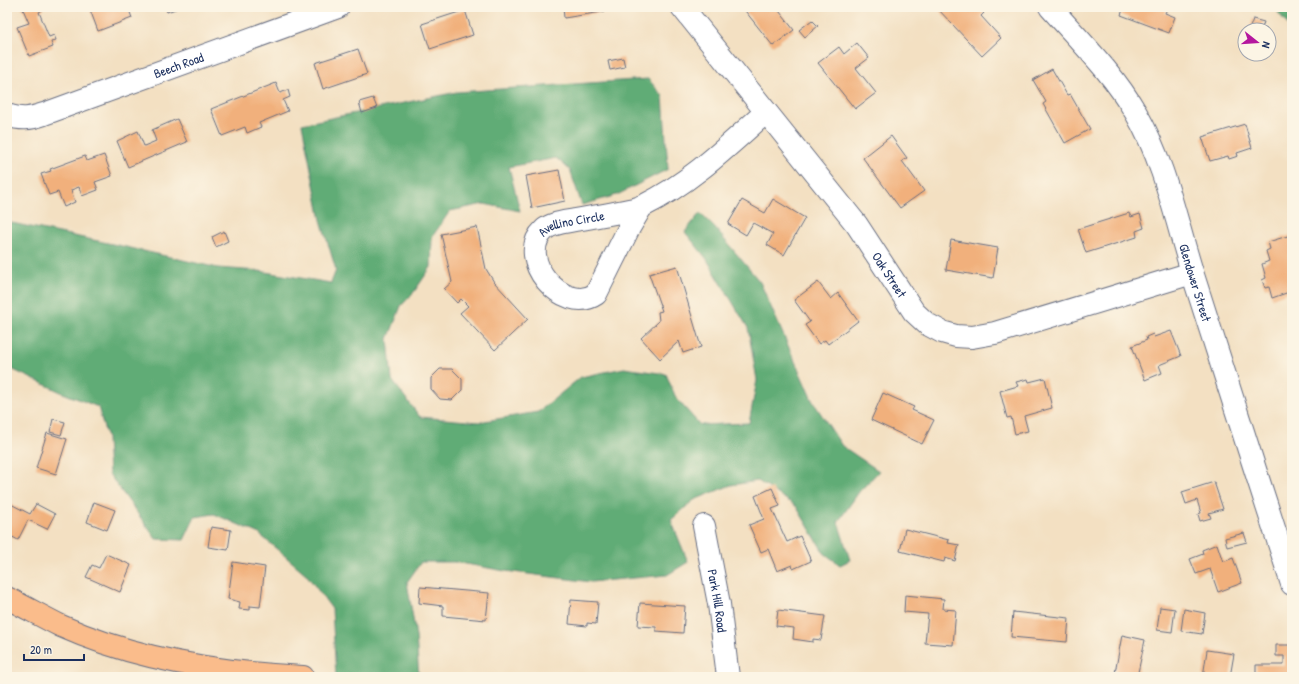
<svg xmlns="http://www.w3.org/2000/svg" width="1299" height="684" viewBox="0 0 1299 684" font-family="'Patrick Hand',sans-serif">
<style>
.forest{fill:#61ac76;stroke:#3e6e6a}
.building{fill:#f1b07c}
.lines{fill:none;stroke-linecap:round;stroke-linejoin:round}
.minor-casing{stroke:#676d81;stroke-width:24}
.major-casing{stroke:#676d81;stroke-width:24}
.minor{stroke:#fff;stroke-width:22}
.major{stroke:#fabc8b;stroke-width:22}
.labels{text-anchor:middle;dominant-baseline:central;stroke-width:3;stroke-linejoin:round;paint-order:stroke}
.street-label{font-size:13px;fill:#1b2f5e;stroke:#fcf5e5}
</style>
<rect width="100%" height="100%" fill="#fcf5e5"/>
<filter id="ink" filterUnits="userSpaceOnUse"><feTurbulence type="fractalNoise" baseFrequency=".025" numOctaves="2"/><feDisplacementMap in="SourceGraphic" scale="8" xChannelSelector="R" yChannelSelector="G"/><feConvolveMatrix kernelMatrix="1 2 1 2 8 2 1 2 1" color-interpolation-filters="sRGB"/></filter>
<filter id="wash" filterUnits="userSpaceOnUse"><feTurbulence type="fractalNoise" baseFrequency=".012" numOctaves="4" result="noise"/><feDisplacementMap in="SourceGraphic" scale="16" xChannelSelector="R" yChannelSelector="G"/><feGaussianBlur stdDeviation="0.9" result="paint"/><feColorMatrix in="noise" values="0 0 0 0 0 0 0 0 0 0 0 0 0 0 0 0 0 1.4 0 .05"/><feComposite in="paint" operator="in"/></filter>
<g filter="url(#wash)">
<rect width="100%" height="100%" fill="#f3e0c2"/>
<g class="forest">
<polygon points="1274,7 1292,7 1292,30"/>
<polygon points="648,79 663,96 668,169 617,195 582,205 570,170 556,158 509,167 520,211 484,204 450,211 432,237 431,267 414,292 401,306 388,339 392,380 420,417 479,422 538,412 581,377 624,368 666,374 676,398 700,425 749,423 757,380 748,328 706,258 685,232 700,213 714,227 760,282 812,400 842,446 879,471 859,492 838,522 850,560 840,565 824,553 796,506 758,481 731,485 694,500 671,520 688,562 667,575 591,582 505,571 455,562 421,562 407,582 416,636 419,677 336,677 332,609 306,574 258,533 214,514 195,517 184,540 156,539 109,474 107,438 98,407 63,393 7,367 7,222 122,246 218,268 259,271 331,283 336,270 321,220 302,124 457,92"/>
</g>
<g id="blocks">
<g class="building">
<polygon points="22,7 43,7 44,9 39,12 49,37 54,35 56,40 51,42 53,47 29,56 17,27 29,23"/>
<polygon points="89,7 128,7 132,18 98,31"/>
<polygon points="165,7 181,7 167,12"/>
<polygon points="563,7 607,7 608,11 564,18"/>
<polygon points="742,7 776,7 794,30 773,46"/>
<polygon points="938,7 978,7 984,13 981,16 1001,38 982,56 937,8"/>
<polygon points="1124,7 1168,7 1165,13 1175,17 1169,33 1121,15"/>
<polygon points="465,10 473,35 430,49 422,24"/>
<polygon points="1253,19 1264,22 1261,30 1249,30"/>
<polygon points="812,20 818,26 805,37 799,30"/>
<polygon points="857,43 869,58 856,68 876,93 855,109 818,63 839,47 844,54"/>
<polygon points="358,49 367,74 323,89 315,63"/>
<polygon points="623,58 625,67 610,70 608,61"/>
<polygon points="1052,69 1067,95 1070,94 1090,129 1065,143 1043,104 1046,102 1033,80"/>
<polygon points="276,83 280,93 288,90 290,97 283,100 288,111 259,123 261,127 247,133 245,127 222,136 211,109"/>
<polygon points="373,98 377,108 362,113 359,102"/>
<polygon points="177,119 187,142 128,167 117,141 138,131 144,146 156,141 152,130"/>
<polygon points="1245,124 1252,148 1237,153 1238,156 1229,159 1228,156 1210,161 1202,137"/>
<polygon points="891,136 907,158 902,161 924,191 900,208 863,158"/>
<polygon points="104,155 112,176 95,182 98,190 82,196 79,187 71,190 75,202 64,207 58,192 49,195 41,174 51,171 50,169 85,156 87,161"/>
<polygon points="559,170 565,201 532,208 526,176"/>
<polygon points="773,199 805,218 784,255 767,245 773,234 753,223 746,235 728,224 742,200 765,213"/>
<polygon points="1129,213 1131,217 1140,214 1144,228 1136,231 1137,237 1086,253 1078,229"/>
<polygon points="477,227 486,269 494,282 528,319 495,350 460,313 468,306 461,299 457,303 444,289 452,282 441,234"/>
<polygon points="224,231 228,241 216,247 212,237"/>
<polygon points="1291,235 1292,238 1292,291 1272,298 1269,287 1265,288 1262,280 1266,278 1262,264 1269,261 1266,251 1270,249 1268,242"/>
<polygon points="951,240 998,248 993,278 946,270"/>
<polygon points="677,266 701,347 683,353 679,341 660,359 641,338 659,321 658,312 662,311 649,274"/>
<polygon points="818,282 831,299 838,293 858,321 828,344 825,340 819,344 805,325 810,322 794,300"/>
<polygon points="1171,331 1181,356 1159,365 1162,373 1145,380 1132,346 1147,340 1146,337 1153,334 1154,337"/>
<polygon points="440,369 452,369 462,379 462,390 452,400 440,399 431,389 431,378"/>
<polygon points="1045,378 1052,408 1024,416 1028,431 1015,434 1011,417 1007,418 1000,391 1018,386 1016,382 1028,379 1029,382"/>
<polygon points="883,393 914,407 912,410 934,420 922,444 871,420"/>
<polygon points="53,419 65,422 61,435 50,432"/>
<polygon points="47,433 67,439 56,474 36,468"/>
<polygon points="1214,482 1223,509 1209,513 1211,518 1200,521 1198,514 1201,513 1197,500 1186,504 1182,492"/>
<polygon points="772,488 780,506 772,509 787,542 800,536 811,561 793,569 792,565 777,571 768,549 761,552 749,525 764,519 755,496"/>
<polygon points="7,502 30,514 36,504 55,514 47,529 28,520 18,540 7,534"/>
<polygon points="94,502 115,510 107,530 87,522"/>
<polygon points="211,527 231,530 228,550 208,547"/>
<polygon points="905,529 949,540 948,543 959,545 955,561 945,558 944,562 900,551"/>
<polygon points="1244,533 1247,542 1227,547 1225,538"/>
<polygon points="1217,544 1223,562 1233,558 1242,583 1218,592 1210,569 1196,574 1190,559 1203,554 1202,550"/>
<polygon points="106,554 131,565 120,592 86,577 92,565 99,568"/>
<polygon points="233,562 265,567 260,607 250,606 250,610 239,609 240,602 228,599"/>
<polygon points="420,587 489,593 486,620 443,616 443,606 419,603"/>
<polygon points="905,595 944,599 943,609 956,610 953,645 925,643 928,614 904,612"/>
<polygon points="571,600 598,602 596,624 587,623 587,626 569,624"/>
<polygon points="640,603 685,606 683,633 656,631 656,627 638,626"/>
<polygon points="1160,607 1175,609 1172,632 1157,630"/>
<polygon points="1184,609 1205,613 1202,634 1181,631"/>
<polygon points="778,610 825,616 821,640 813,639 813,642 793,639 794,628 776,626"/>
<polygon points="1013,612 1069,618 1067,642 1011,637"/>
<polygon points="1122,635 1145,640 1137,677 1115,673"/>
<polygon points="1276,645 1292,645 1292,677 1256,677 1256,665 1284,665 1284,656 1276,656"/>
<polygon points="1207,650 1234,654 1230,677 1203,677"/>
</g>
</g>
</g>
<g filter="url(#ink)">
<use href="#blocks" fill-opacity="0" stroke="#676d81" stroke-width="1"/>
<g class="lines">
<g class="minor-casing">
<g id="minor">
<path id="s1" d="M682 7 857 225 914 312 927 324 942 332 956 336 972 337 995 333 1192 273"/>
<path id="s2" d="M1050 7C1080 41 1113 73 1136 113 1165 163 1176 221 1193 275 1225 378 1259 481 1292 584"/>
<path id="s3" d="M7 115C22 120 29 119 44 114L338 7"/>
<path id="s4" d="M642 206 629 228 596 294C564 316 514 258 544 230 551 223 565 222 575 220 593 217 611 214 629 210 634 209 639 208 643 206 690 183 728 146 766 112"/>
<path id="s5" d="M704 526 719 604 728 677"/>
</g>
</g>
<g class="major-casing">
<path id="major" d="M7 598C25 607 43 617 61 626 137 660 221 673 303 677"/>
</g>
<use href="#minor" class="minor"/>
<use href="#major" class="major"/>
</g>
</g>
<g class="labels">
<g class="street-label">
<text stroke="none"><textPath href="#s3" startOffset="181">Beech Road</textPath></text>
<text stroke="none"><textPath href="#s4" startOffset="240">Avellino Circle</textPath></text>
<text stroke="none"><textPath href="#s1" startOffset="339">Oak Street</textPath></text>
<text stroke="none"><textPath href="#s2" startOffset="317">Glendower Street</textPath></text>
<text stroke="none"><textPath href="#s5" startOffset="76">Park Hill Road</textPath></text>
</g>
</g>
<rect width="1299" height="684" fill="none" stroke="#fcf5e5" stroke-width="24"/>
<g transform="translate(1257 42) rotate(107)"><circle r="19" fill="#fcf5e5" stroke="#a2a6af"/>
<path d="M0-3L7 15L0 10L-7 15Z" fill="#b5179e"/>
<text y="-6" font-size="11" font-weight="bold" text-anchor="middle" fill="#1b2f5e">N</text>
</g>
<path d="M24 654v6h60v-6" fill="none" stroke="#1b2f5e" stroke-width="2"/>
<text x="30" y="654" font-size="12" fill="#1b2f5e" stroke="#fcf5e5" stroke-width="3" paint-order="stroke">20 m</text>
</svg>
